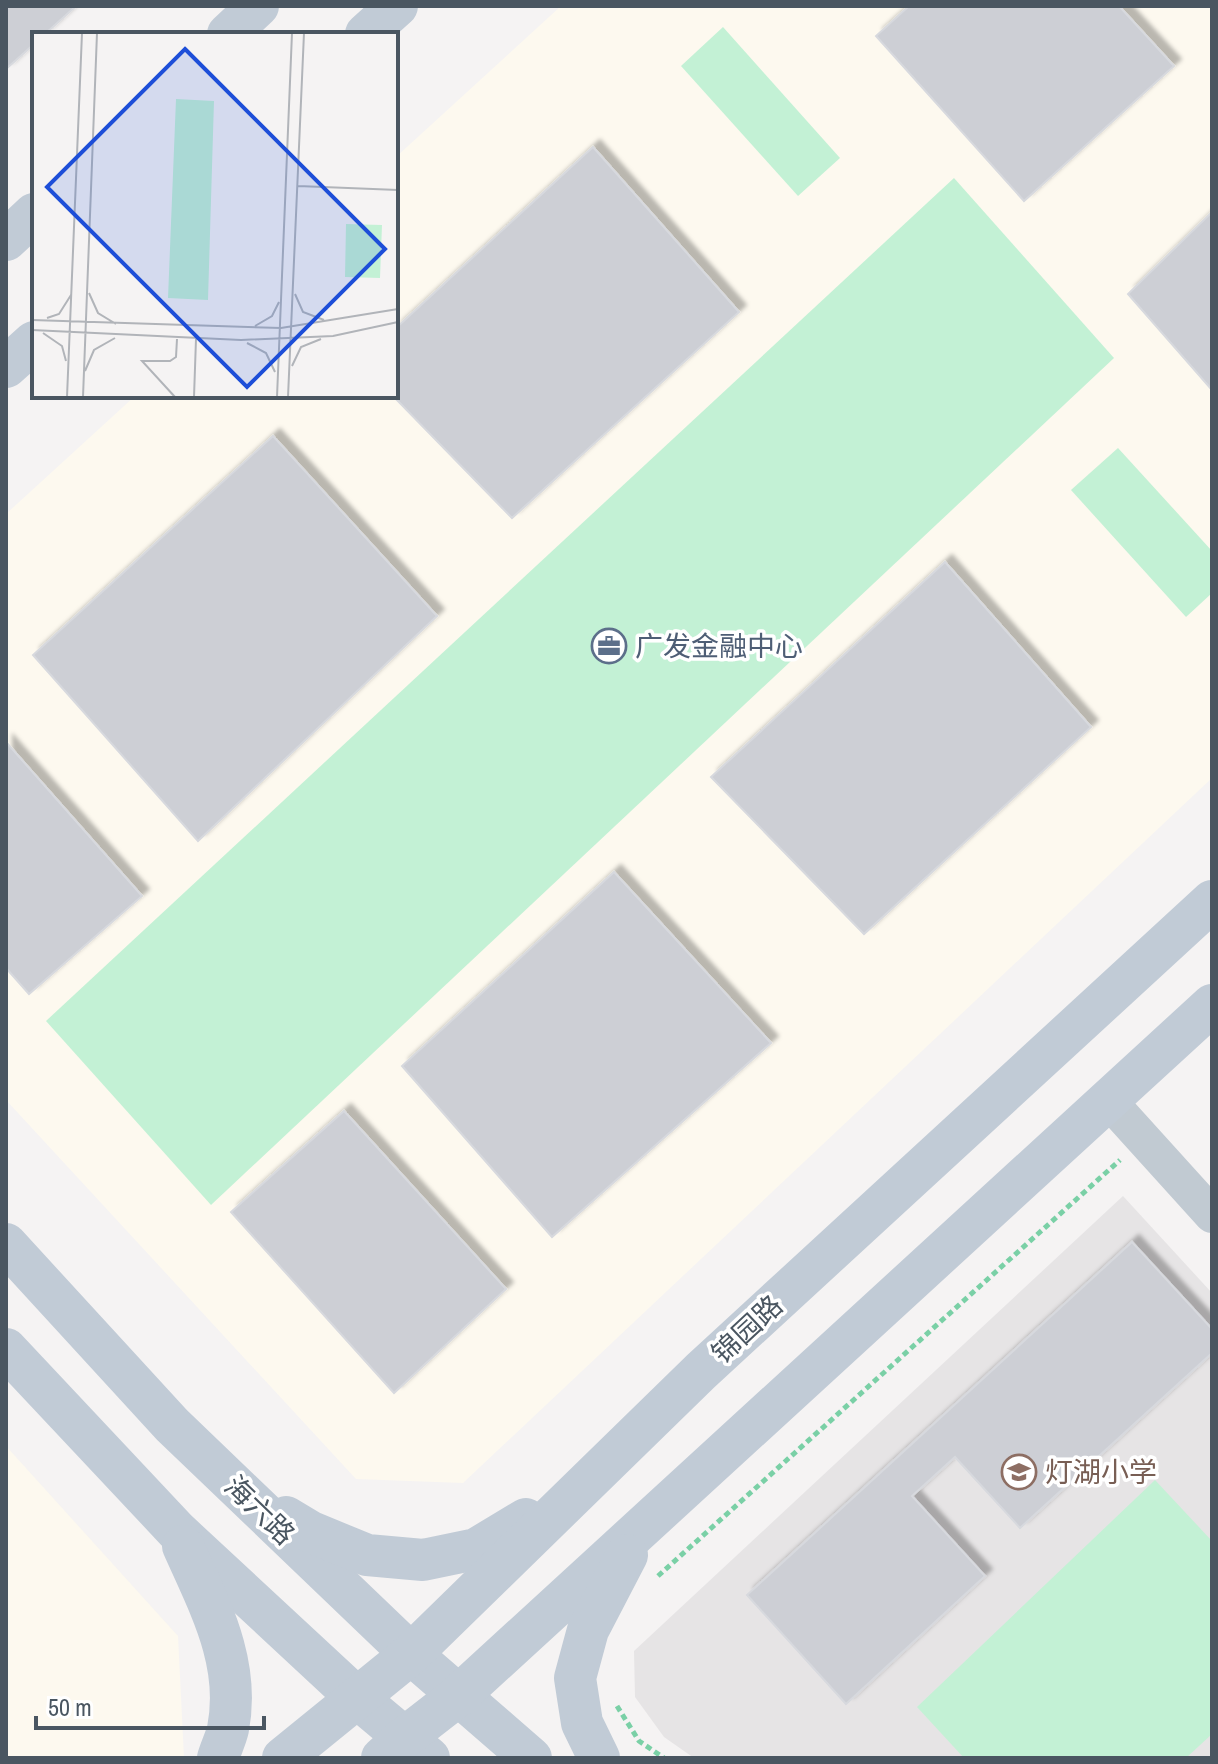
<svg xmlns="http://www.w3.org/2000/svg" width="1218" height="1764" viewBox="0 0 1218 1764" font-family="'Archivo Narrow','Noto Sans SC',sans-serif">
<style>
.commercial{fill:#fdf9ef}
.education{fill:#e6e4e5}
.green{fill:#c3f1d5}
.building{fill:#cdcfd5;stroke:#d7d9de;stroke-width:2;filter:url(#shadow)}
.lines{fill:none;stroke-linecap:round;stroke-linejoin:round}
.path{stroke:#7ad0a6;stroke-width:5;stroke-dasharray:6 4;stroke-linecap:butt}
.tertiary{stroke:#c1cad2;stroke-width:36}
.secondary{stroke:#c1cbd6;stroke-width:42}
.labels{text-anchor:middle;dominant-baseline:central;stroke-width:7;stroke-linejoin:round;paint-order:stroke}
.service-label{font-size:28px;fill:#4e5e75;stroke:#fff;text-anchor:start}
.street-label{font-size:28px;fill:#4a5661;stroke:#fff}
.education-label{font-size:28px;fill:#785e54;stroke:#fff;text-anchor:start}
.inset-road{fill:none;stroke:#b1b4b9;stroke-width:2}
.view{fill:#1d4ed8;fill-opacity:0.15;stroke:#1d4ed8;stroke-width:4}
.inset-edge{fill:none;stroke:#4a5661;stroke-width:4}
</style>
<defs>
<filter id="shadow"><feDropShadow dx="7" dy="-7" stdDeviation="2" flood-color="#0004"/></filter>
</defs>
<rect width="100%" height="100%" fill="#f5f3f3"/>
<g class="commercial">
<polygon points="561,6 1212,6 1212,778 463,1483 356,1479 6,1100 6,514 135,396 396,396 396,157"/>
<polygon points="6,1446 178,1636 184,1758 6,1758"/>
</g>
<polygon class="education" points="1123,1196 1212,1293 1212,1758 694,1758 664,1737 635,1697 634,1651"/>
<g class="green">
<polygon points="723,27 840,158 798,196 681,66"/>
<polygon points="954,178 1114,358 211,1205 46,1021"/>
<polygon points="1118,448 1212,551 1212,593 1186,617 1071,490"/>
<polygon points="1155,1480 1212,1541 1212,1734 1186,1758 964,1758 917,1707"/>
</g>
<g class="building">
<polygon points="6,6 76,6 45,34 34,34 34,44 6,69"/>
<polygon points="909,6 1119,6 1174,66 1024,201 876,36"/>
<polygon points="593,147 739,312 512,518 393,396 396,396 396,328"/>
<polygon points="1212,212 1212,390 1128,294"/>
<polygon points="273,436 437,616 198,841 33,655"/>
<polygon points="945,562 1091,727 864,934 711,777"/>
<polygon points="6,742 142,896 29,994 6,968"/>
<polygon points="614,872 771,1043 552,1237 402,1066"/>
<polygon points="344,1111 506,1289 394,1393 231,1212"/>
<polygon points="1132,1242 1212,1329 1212,1353 1020,1528 955,1457 912,1496 985,1576 846,1704 747,1595"/>
</g>
<g class="lines">
<g class="path">
<polyline points="658,1576 1120,1160"/>
<polyline points="617,1706 639,1741 664,1758"/>
</g>
<polyline class="tertiary" points="1108,1100 1212,1215"/>
<g class="secondary">
<polyline points="228,34 258,6"/>
<polyline points="366,34 397,6"/>
<polyline points="6,240 34,214"/>
<polyline points="6,367 34,342"/>
<polyline points="6,1244 172,1425 411,1654 531,1758"/>
<polyline points="6,1349 176,1530 356,1697 429,1758"/>
<polyline points="286,1517 311,1532 367,1555 423,1560 476,1549 526,1519"/>
<path d="M183 1546C209 1605 241 1662 228 1729 226 1738 221 1748 218 1758"/>
<polyline points="283,1758 411,1654 701,1371 1212,901"/>
<polyline points="382,1758 404,1738 458,1696 1212,1005"/>
<polyline points="599,1758 582,1723 575,1678 588,1630 627,1555"/>
</g>
</g>
<defs>
<g id="office-ring" transform="scale(1.8)"><circle r="9.5" fill="#fff" stroke="#5c6f8a" stroke-width="1.5"/><path d="M-6-3h4V-5.5h4V-3h4V5H-6ZM-1-4.5V-3h2v-1.5ZM-6 0V1H6V0Z" fill="#5c6f8a"/></g>
<g id="school-ring" transform="scale(1.8)"><circle r="9.5" fill="#fff" stroke="#8d6e63" stroke-width="1.5"/><path d="M0-5L7-2L0 1L-7-2ZM-4 1L0 2.5L4 1V4Q0 6-4 4Z" fill="#8d6e63"/></g>
</defs>
<g fill-rule="evenodd">
<use href="#office-ring" x="609" y="646"/>
<use href="#school-ring" x="1019" y="1472"/>
</g>
<g class="labels">
<g class="service-label">
<text x="635" y="646">广发金融中心</text>
</g>
<g class="street-label">
<text transform="translate(747 1329) rotate(-43)">锦园路</text>
<text transform="translate(260 1510) rotate(44)">海六路</text>
</g>
<g class="education-label">
<text x="1045" y="1472">灯湖小学</text>
</g>
</g>
<g transform="translate(32 32)">
<rect width="366" height="366" fill="#f5f3f3"/>
<path d="M144 67 182 69 176 268 136 266ZM314 192 350 193 348 246 313 245Z" fill="#c3f1d5"/>
<path class="inset-road" d="M266 154 366 158M57 261 66 281 84 292M263 262 271 280 292 288M15 286 27 282 39 263M0 288 249 296 366 277M223 294 240 284 247 270M0 298 209 308 301 304 366 290M11 301 30 314 34 329M215 311 234 321 243 340M260 334 269 315 289 307M53 339 62 318 83 306M35 365 50 1M51 365 65 1M143 365 110 329H138L144 325 145 307M162 365 164 307M245 365 260 1M256 365 272 1"/>
<path class="view" d="M153 17 353 217 215 355 15 155Z"/>
<rect width="366" height="366" class="inset-edge"/>
</g>
<rect width="1218" height="1764" fill="none" stroke="#4a5661" stroke-width="16"/>
<path d="M36 1716v12h228v-12" fill="none" stroke="#4a5661" stroke-width="4"/>
<text x="48" y="1716" font-size="24" fill="#4a5661" stroke="#ffffff" stroke-width="6" paint-order="stroke">50 m</text>
</svg>
